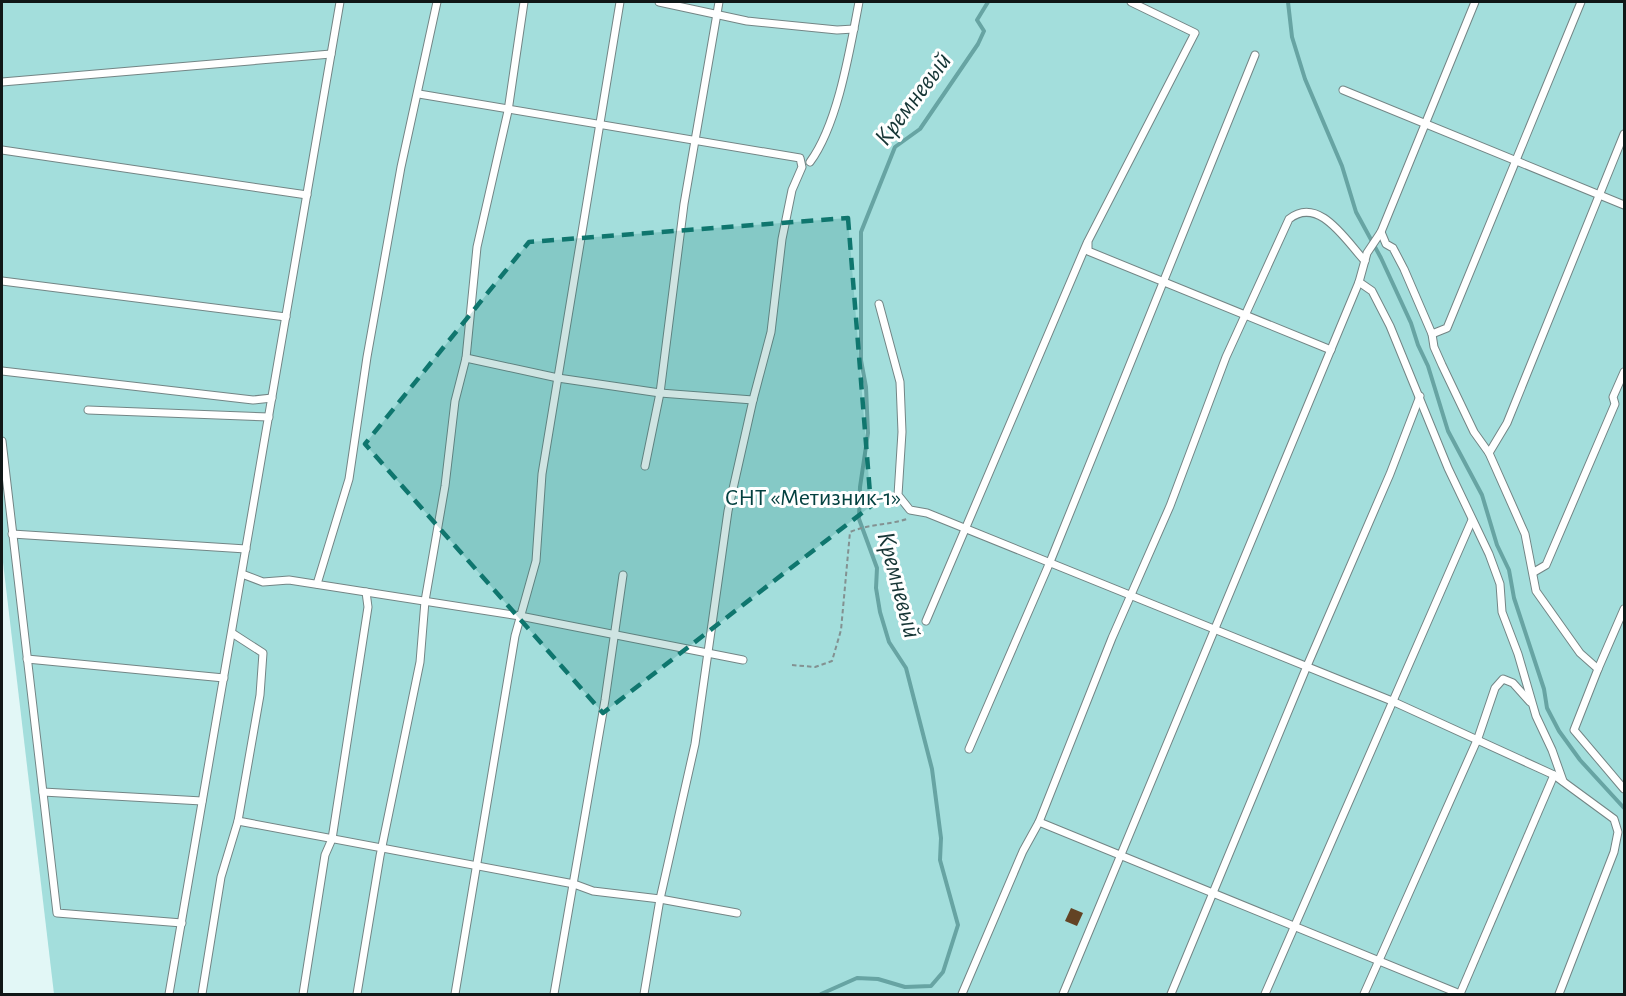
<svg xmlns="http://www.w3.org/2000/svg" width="1626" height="996" viewBox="0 0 1626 996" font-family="'Alegreya Sans',sans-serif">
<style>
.green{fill:#a3dedc}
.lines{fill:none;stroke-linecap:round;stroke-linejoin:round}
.stream{stroke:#67a4a3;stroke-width:4}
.building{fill:#634324}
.service-casing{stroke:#738585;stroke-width:9}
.path{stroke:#839191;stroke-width:2;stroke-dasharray:4.5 3;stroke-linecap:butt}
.service{stroke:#fff;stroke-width:7}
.marked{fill:#0f766e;fill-opacity:0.2;stroke:#0f766e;stroke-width:4.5;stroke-dasharray:12 8;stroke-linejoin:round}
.labels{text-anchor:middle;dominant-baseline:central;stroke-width:6;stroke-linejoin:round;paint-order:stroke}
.park-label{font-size:24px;fill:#044140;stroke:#fff}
.water-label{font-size:26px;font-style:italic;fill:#163535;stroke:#fff}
</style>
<rect width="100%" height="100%" fill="#e2f7f6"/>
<polygon class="green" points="2,2 1624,2 1624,994 54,994 2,554"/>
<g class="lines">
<g class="stream">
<polyline points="1288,2 1292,37 1305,79 1342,166 1356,212 1381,258 1411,323 1418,345 1428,366 1448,431 1482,495 1497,545 1509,570 1514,598 1544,689 1547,708 1559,731 1580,760 1624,808"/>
<polyline points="821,994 857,978 878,979 905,987 931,986 943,972 958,925 940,860 941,838 932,769 906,668 889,642 880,612 876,588 877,568 859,519 860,487 868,433 866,387 861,360 861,232 895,147 920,129 978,44 984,31 977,20 988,2"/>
</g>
</g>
<polygon class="building" points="1071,908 1083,913 1077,926 1065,921"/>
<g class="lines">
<g class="service-casing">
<g id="service">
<polyline points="659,2 747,21 837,30 854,29"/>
<polyline points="1131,2 1195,33 1088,241 1088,251 1331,350"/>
<polyline points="2,82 331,54"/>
<polyline points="1343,90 1624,205"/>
<polyline points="419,94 800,158 802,167 792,190 782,239 771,332 753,400 728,511 695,744 660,899 644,994"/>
<polyline points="2,150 307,195"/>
<path d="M810 162C838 124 850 49 859 2"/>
<polyline points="1381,232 1386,244 1393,248 1404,269 1432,334 1434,347 1442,365 1474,432 1489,453 1525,534 1536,591 1580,653 1598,669 1574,730 1624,789"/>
<polyline points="2,281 286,317"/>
<polyline points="1359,282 1372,291 1390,326 1448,468 1489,554 1500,584 1502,612 1518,654 1536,716 1552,750 1563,781"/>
<polyline points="879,304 900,382 902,432 898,495 910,510 927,513 1392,701 1554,775 1614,819 1618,832 1614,852 1559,994"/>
<polyline points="1432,334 1447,328 1581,2"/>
<polyline points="466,358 558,378 660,393 753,400"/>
<polyline points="2,371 253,400 272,398"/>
<polyline points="88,410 269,417"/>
<polyline points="2,441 57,913 182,923"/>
<polyline points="1489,453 1507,423 1624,134"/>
<polyline points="645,466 660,393 684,204 719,2"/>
<polyline points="12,534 246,549"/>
<polyline points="1534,572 1546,565 1615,404 1613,397 1624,372"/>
<polyline points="242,574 263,582 289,580 520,616 743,660"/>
<polyline points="317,584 349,479 367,357 401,167 437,2"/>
<polyline points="926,621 1087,243"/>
<polyline points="27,659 224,678"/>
<polyline points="1598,669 1624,609"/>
<polyline points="969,749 1050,562 1255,55"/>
<polyline points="43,792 202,801"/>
<polyline points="238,821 574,884 593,891 660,899 737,913"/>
<path d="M1039 822 1112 638 1170 506 1226 357 1289 219C1319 195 1346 241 1365 261"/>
<polyline points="169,994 340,2"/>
<polyline points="202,994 221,877 238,821 260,695 263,653 232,633"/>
<polyline points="303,994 325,855 332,839 368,607 366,592"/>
<polyline points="357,994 380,856 420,662 425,601 445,486 455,401 466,358 477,247 508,111 524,2"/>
<polyline points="455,994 515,636 536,561 542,474 620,2"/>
<polyline points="554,994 605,700 623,575"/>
<polyline points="962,994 1023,851 1039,822 1460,994"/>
<polyline points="1063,994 1359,282 1367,253 1381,232 1475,2"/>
<polyline points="1171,994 1307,666 1390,474 1420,396"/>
<polyline points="1265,994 1472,520"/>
<polyline points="1364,994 1478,738 1495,688 1503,679 1513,683 1530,702"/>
<polyline points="1460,994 1554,775"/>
</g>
</g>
<path class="path" d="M792 665 815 667 832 661 841 630 850 532C869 524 888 525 907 519"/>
<use href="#service" class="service"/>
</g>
<path class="marked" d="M848 218 871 506 603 713 365 444 529 242Z"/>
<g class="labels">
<g class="park-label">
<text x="813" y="498">СНТ «Метизник-1»</text>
</g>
<g class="water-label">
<text transform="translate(913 99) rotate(-53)">Кремневый</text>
<text transform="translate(899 585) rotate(75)">Кремневый</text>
</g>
</g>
<rect width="1626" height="996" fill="none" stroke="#101717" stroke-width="6"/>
</svg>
